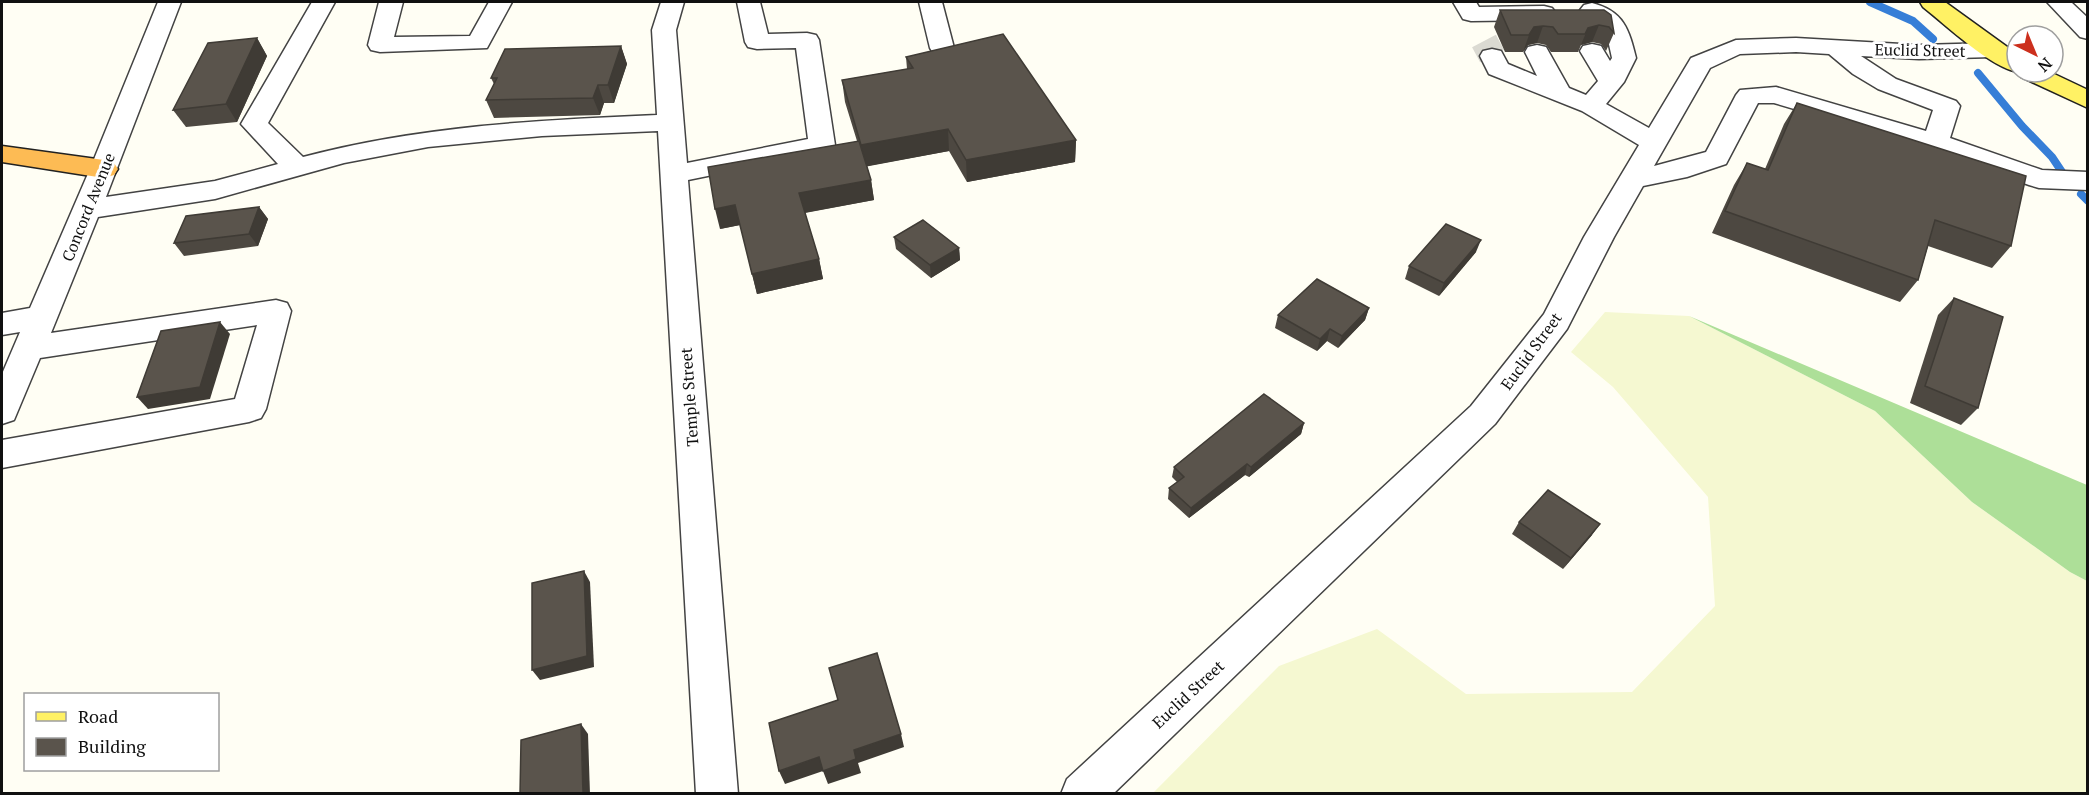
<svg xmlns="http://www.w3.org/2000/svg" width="2089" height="795" viewBox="0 0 2089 795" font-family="'PT Serif',serif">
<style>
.farmland{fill:#f5f8d1}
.forest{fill:#addf98}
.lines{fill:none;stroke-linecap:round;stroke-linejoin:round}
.stream{stroke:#367ed7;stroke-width:8}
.minor-tunnel{stroke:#dbdad2;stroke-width:27;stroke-dasharray:27 14;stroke-linecap:butt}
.minor-casing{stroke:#434343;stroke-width:3}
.major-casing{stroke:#212121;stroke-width:3}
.highway-casing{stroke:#212121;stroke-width:3}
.minor{fill:#fff;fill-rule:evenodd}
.major{fill:#fff164;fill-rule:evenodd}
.highway{fill:#fdbb54;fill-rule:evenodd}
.wall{fill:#4d4841}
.shaded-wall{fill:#3f3b35}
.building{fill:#5a544c;stroke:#3f3b35;stroke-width:1.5}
.labels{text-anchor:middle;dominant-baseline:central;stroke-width:6;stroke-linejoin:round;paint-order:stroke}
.street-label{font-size:16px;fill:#101010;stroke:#fff}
</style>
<rect width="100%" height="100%" fill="#fffef4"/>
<polygon class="farmland" points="1605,312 1689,316 1875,411 1972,502 2070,572 2087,581 2087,793 1152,794 1279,666 1377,629 1466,694 1632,692 1715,606 1708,497 1613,387 1571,352"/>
<polygon class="forest" points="1689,316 2087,485 2087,581 2070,572 1972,502 1875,411"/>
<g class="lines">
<g class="stream">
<polyline points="1870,2 1913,21 1933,39"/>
<polyline points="1978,73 2022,126 2052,157 2062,172"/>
<polyline points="2081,194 2088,201"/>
</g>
<polyline class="minor-tunnel" points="1484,41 1492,56"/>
<g class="minor-casing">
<g id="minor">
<path d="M158 2H181L106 197 215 181 278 164 241 124 312 2H335L268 123 303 157C419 126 538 120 657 115L652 30 661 2H684L676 30 687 163 808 139 796 48 757 49 748 47 745 42 737 2H760L768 34 807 33 816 35 819 40 835 145 831 151 688 180 738 794H696L658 131 542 136 428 147 344 163 215 199 98 217 51 333 276 300 287 303 291 311 266 409 261 418 249 422 2 468V440L235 399 257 325 40 358 14 420 2 424V374L20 332 2 335V313L30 308 90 169Z"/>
<polygon points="379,2 403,2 394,37 470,36 489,2 512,2 487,48 380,52 371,50 368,45"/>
<polygon points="919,2 942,2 954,48 951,53 942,55 933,53 930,48"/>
<polygon points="1453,2 1476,2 1479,7 1544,6 1552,8 1556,13 1552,18 1544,20 1471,21 1463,19"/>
<polygon points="2047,2 2071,2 2088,18 2088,39 2080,37"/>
<path d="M1592 3C1624 11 1629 30 1636 58L1624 82 1606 104 1649 128 1691 58 1736 40 1796 38 1919 45 1993 43 2002 45 2005 50 2002 55 1993 57 1919 59 1861 56 1896 79 1956 101 1960 106 1950 138 2042 170 2088 172V190L2039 188 2029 185 1926 148 1774 103H1758L1726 164 1687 177 1643 186 1614 237 1567 329 1495 424 1113 794H1061L1067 779 1471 406 1544 314 1584 237 1639 145 1582 111 1489 74 1480 56 1483 51 1492 49 1501 51 1508 64 1537 76 1525 52 1528 47 1537 45 1546 47 1569 88 1586 95 1598 81 1580 51 1583 46 1592 44 1601 46 1610 61 1612 58 1606 31 1580 10 1584 5ZM1796 52 1829 54 1853 74 1878 89 1933 110 1926 131 1776 87 1740 90 1736 95 1706 152 1654 166 1710 68 1740 54Z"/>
</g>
</g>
<g class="major-casing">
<path id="major" d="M1920 2H1945L2017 54V72H2050L2088 90V108L2021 77 2018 72C1991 68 1946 25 1923 7Z"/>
</g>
<g class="highway-casing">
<polygon id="highway" points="2,146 104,160 114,163 118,169 114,175 104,178 2,162"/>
</g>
<use href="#minor" class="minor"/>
<use href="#major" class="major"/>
<use href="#highway" class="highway"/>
</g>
<g class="wall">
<polygon points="1500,10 1604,10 1614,33 1606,51 1601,44 1592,42 1581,45 1578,52 1551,52 1546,45 1537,43 1528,45 1523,52 1505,52 1494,27"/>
<polygon points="257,38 267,56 237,122 186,127 173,110"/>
<polygon points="621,46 627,64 614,103 604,103 600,115 494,118 486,100 494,84 491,78"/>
<polygon points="906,57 1076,140 1075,162 967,182 949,151 867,166 871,180 874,200 805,213 819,259 823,279 757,294 740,225 720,229 857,141 845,102 842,80 907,69"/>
<polygon points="1797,103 2011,246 1992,268 1928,246 1918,280 1900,302 1712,233 1734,185 1747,163 1765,169 1784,124"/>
<polygon points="259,207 268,219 258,246 184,256 174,243"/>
<polygon points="894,237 959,248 960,260 931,278 896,249"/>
<polygon points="1476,252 1439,296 1405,279 1409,266"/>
<polygon points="1954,298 1978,408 1961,425 1910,403 1938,315"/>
<polygon points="1369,308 1365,320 1338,348 1327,341 1317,351 1275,328 1278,315"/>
<polygon points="1304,423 1301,434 1249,477 1245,475 1189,518 1168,499 1169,488 1177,482 1172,477 1174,467"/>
<polygon points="1519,522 1592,535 1563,569 1512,534"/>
</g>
<g class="shaded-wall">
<polygon points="1599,25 1592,42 1581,45 1578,52 1588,28"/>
<polygon points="1543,26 1537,43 1528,45 1523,52 1529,35 1534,27"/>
<polygon points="257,38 267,56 237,122 226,104"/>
<polygon points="621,46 627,64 614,103 608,85"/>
<polygon points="598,85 604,103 600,115 593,98"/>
<polygon points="948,129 949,151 864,167 861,145"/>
<polygon points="1076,140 1075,162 967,182 966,160"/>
<polygon points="871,180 874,200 803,213 799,193"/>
<polygon points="735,205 740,225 720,229 715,209"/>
<polygon points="259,207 268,219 258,246 249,234"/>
<polygon points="1481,240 1476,252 1439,296 1444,283"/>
<polygon points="959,248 960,260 931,278 930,265"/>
<polygon points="819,259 823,279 757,294 752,274"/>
<polygon points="1369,308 1365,320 1338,348 1342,336"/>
<polygon points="220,322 230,334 210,399 148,409 137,397"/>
<polygon points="1330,329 1327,341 1317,351 1320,339"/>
<polygon points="1304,423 1301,434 1249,477 1251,467"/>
<polygon points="1247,464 1245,475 1189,518 1191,508"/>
<polygon points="1600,524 1592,535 1563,569 1571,558"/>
<polygon points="584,571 590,582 594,667 540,680 532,670"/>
<polygon points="581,724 588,734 590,794 583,794"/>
<polygon points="901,734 904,747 858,763 861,773 828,784 823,771 785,784 779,771 819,757 854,750"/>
</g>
<g class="building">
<polygon points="1500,10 1604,10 1611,15 1614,33 1609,27 1599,25 1588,28 1585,34 1558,34 1553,27 1543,26 1534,27 1529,35 1511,35"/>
<polygon points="1003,34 1076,140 966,160 948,129 861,145 842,80 913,68 906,57"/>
<polygon points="257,38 226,104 173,110 208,43"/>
<polygon points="621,46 608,85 598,85 593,98 486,100 497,78 491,78 505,49"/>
<polygon points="1797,103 2026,176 2011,246 1935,220 1918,280 1725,211 1747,163 1768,170"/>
<polygon points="859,141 871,180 799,193 819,259 752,274 735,205 715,209 708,167"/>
<polygon points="259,207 249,234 174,243 186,216"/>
<polygon points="923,220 959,248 930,265 894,237"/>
<polygon points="1446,224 1481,240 1444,283 1409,266"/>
<polygon points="1317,279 1369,308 1342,336 1330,329 1320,339 1278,315"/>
<polygon points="1954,298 2003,317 1978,408 1925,386"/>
<polygon points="220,322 200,387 137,397 161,331"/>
<polygon points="1264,394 1304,423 1251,467 1247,464 1191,508 1169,488 1184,477 1174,467"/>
<polygon points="1548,490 1600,524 1571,558 1519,522"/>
<polygon points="584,571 587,656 532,670 532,583"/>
<polygon points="877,653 901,734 854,750 856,759 823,771 819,757 779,771 769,723 838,700 829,668"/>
<polygon points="581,724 583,794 520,794 521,740"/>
</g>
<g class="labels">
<g class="street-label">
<text transform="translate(1920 50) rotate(1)">Euclid Street</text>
<text transform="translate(88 207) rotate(-68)">Concord Avenue</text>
<text transform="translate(1531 351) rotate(-54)">Euclid Street</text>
<text transform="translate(689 397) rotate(-94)">Temple Street</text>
<text transform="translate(1188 694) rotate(-43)">Euclid Street</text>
</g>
</g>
<rect width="2089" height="795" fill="none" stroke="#101010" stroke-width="6"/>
<rect x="24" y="693" width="195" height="78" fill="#ffffff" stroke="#9f9f9f" stroke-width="1.5"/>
<rect x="36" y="712" width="30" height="9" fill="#fff164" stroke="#9f9f9f" stroke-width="1.5"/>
<text x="78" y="723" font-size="18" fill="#101010">Road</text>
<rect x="36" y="738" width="30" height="18" fill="#5a544c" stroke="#9f9f9f" stroke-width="1.5"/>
<text x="78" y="753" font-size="18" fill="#101010">Building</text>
<g transform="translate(2035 54) rotate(137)"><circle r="28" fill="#ffffff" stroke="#9f9f9f" stroke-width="1.5"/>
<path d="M0-4.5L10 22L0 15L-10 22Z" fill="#cc2f1d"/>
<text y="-9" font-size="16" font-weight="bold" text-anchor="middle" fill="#101010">N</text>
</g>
</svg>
